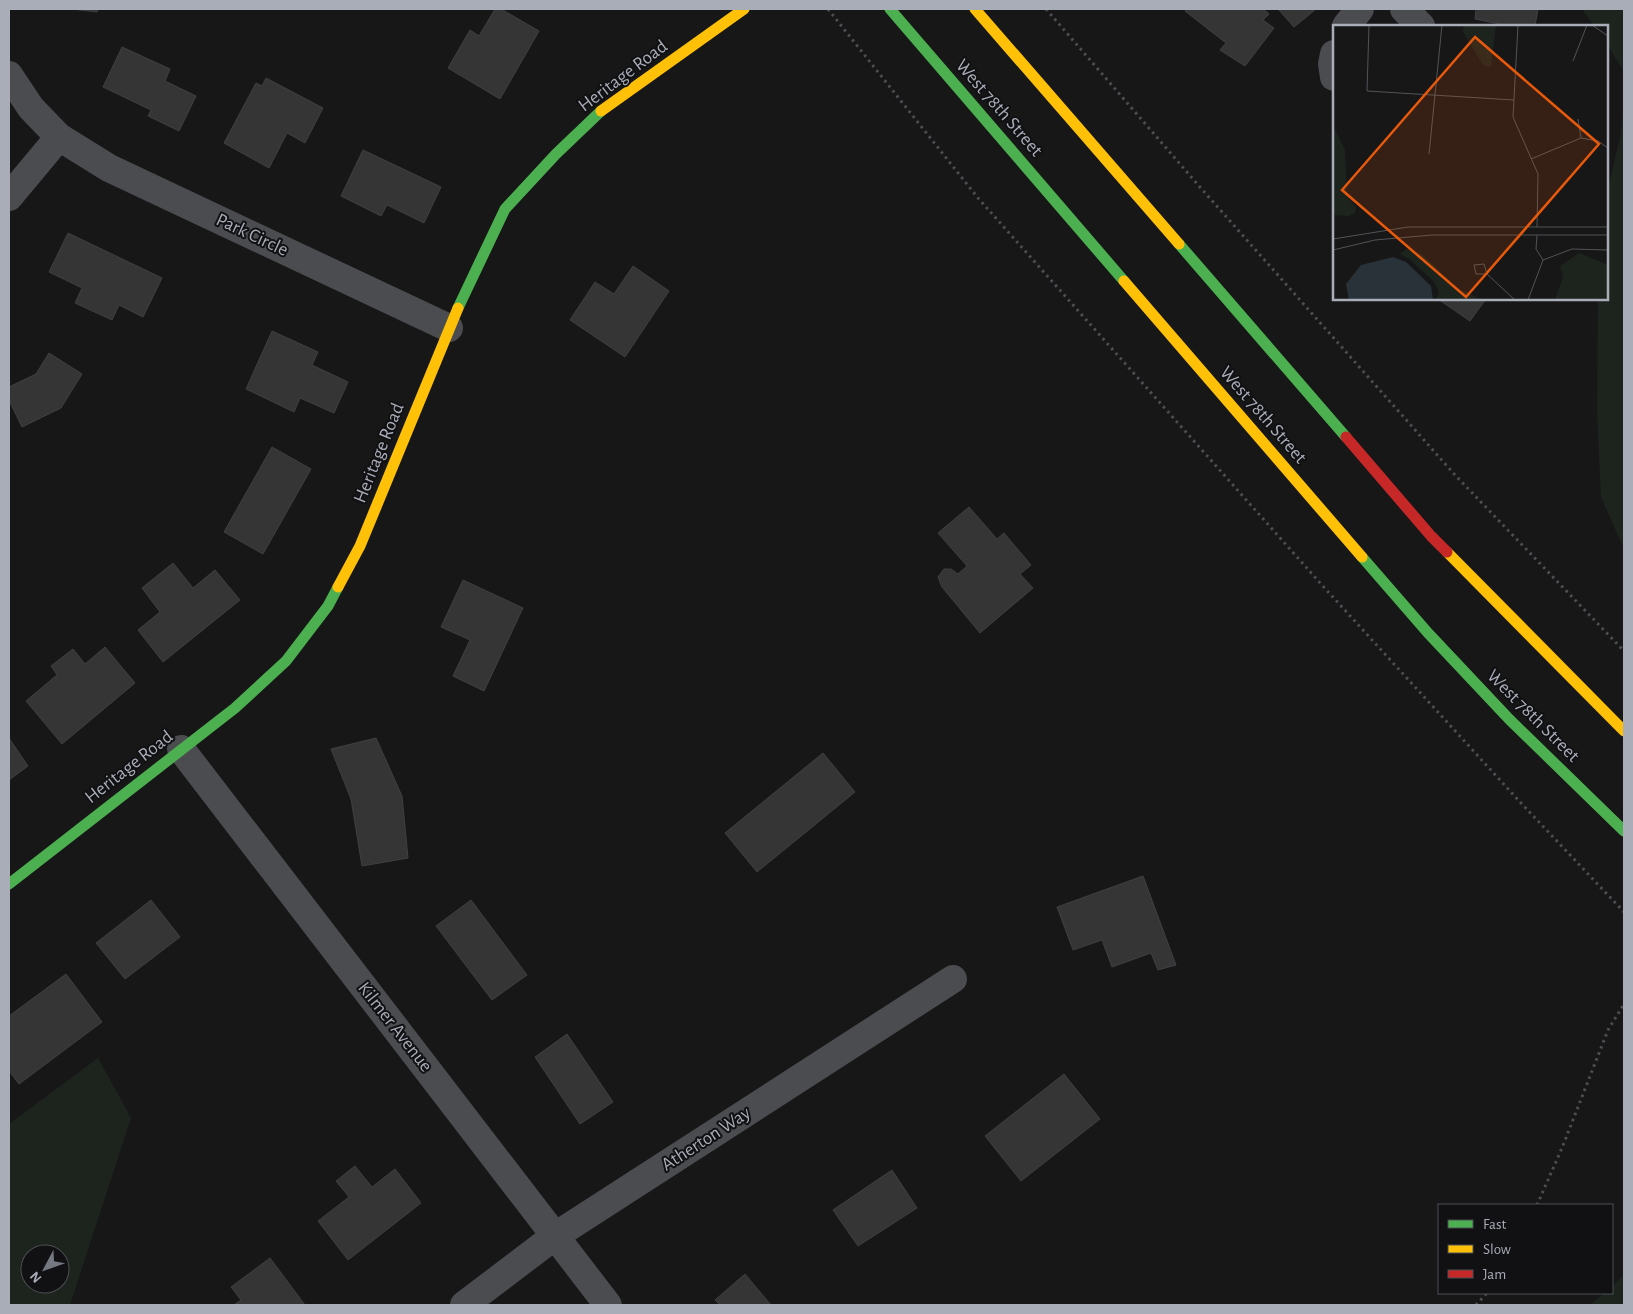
<svg xmlns="http://www.w3.org/2000/svg" width="1633" height="1314" viewBox="0 0 1633 1314" font-family="'Alegreya Sans',sans-serif">
<style>
.green{fill:#1d241e;fill-rule:evenodd}
.building{fill:#353536;stroke:#3f4043}
.lines{fill:none;stroke-linecap:round;stroke-linejoin:round}
.path{stroke:#4d4e52;stroke-width:3;stroke-dasharray:2.5 4;stroke-linecap:butt}
.street{stroke:#4b4c50;stroke-width:28}
.fast{stroke:#4caf50;stroke-width:11}
.slow{stroke:#ffc107;stroke-width:11}
.jam{stroke:#c62828;stroke-width:11}
.labels{text-anchor:middle;dominant-baseline:central;stroke-width:4;stroke-linejoin:round;paint-order:stroke}
.street-label{font-size:19px;fill:#a8adb8;stroke:#111113}
.inset-road{fill:none;stroke:#515357;stroke-width:1}
.view{fill:#e8590c;fill-opacity:0.15;stroke:#e8590c;stroke-width:2.5}
.inset-edge{fill:none;stroke:#a8adb8;stroke-width:2.5}
</style>
<rect width="100%" height="100%" fill="#171717"/>
<g class="green">
<polygon points="1584,9 1624,9 1624,71 1607,45 1607,26 1594,26 1584,12"/>
<polygon points="1624,98 1624,549 1601,497 1597,411 1598,299 1607,299 1607,192 1621,134"/>
<path d="M98 1058 131 1118 70 1305H9V1124ZM30 1254H60V1284H30Z"/>
<polygon points="1624,1275 1624,1305 1590,1305 1604,1293 1612,1293 1612,1286"/>
</g>
<g class="building">
<polygon points="72,9 98,9 97,12"/>
<polygon points="495,9 501,9 539,31 500,99 448,68 470,30 479,36"/>
<polygon points="1187,9 1263,9 1269,14 1263,20 1274,28 1245,66 1220,50 1226,43 1185,11"/>
<polygon points="1278,9 1316,9 1294,27"/>
<polygon points="1473,9 1538,9 1535,26 1510,26 1475,19 1476,9"/>
<polygon points="122,47 170,69 165,81 196,96 179,131 148,116 151,110 103,87"/>
<polygon points="266,78 323,108 305,143 287,133 269,168 224,143 256,83 262,86"/>
<polygon points="363,150 441,187 424,223 387,205 381,216 341,196"/>
<polygon points="68,233 162,278 143,317 119,305 112,320 75,303 82,288 49,272"/>
<polygon points="633,266 669,291 625,357 570,320 595,282 614,294"/>
<polygon points="1438,299 1486,299 1470,321"/>
<polygon points="272,331 318,352 312,365 348,382 334,413 300,398 294,412 246,389"/>
<polygon points="49,353 82,374 61,408 22,427 9,400 9,387 36,374"/>
<polygon points="272,447 311,469 263,554 224,532"/>
<polygon points="969,507 997,539 1004,533 1031,565 1020,574 1033,588 980,633 942,587 938,577 944,569 951,569 958,574 967,566 938,533"/>
<polygon points="173,563 193,588 215,570 240,600 163,662 138,630 160,612 142,588"/>
<polygon points="463,580 523,608 484,691 453,676 470,640 441,627"/>
<polygon points="105,647 135,683 62,744 26,701 57,675 51,666 73,649 85,664"/>
<polygon points="9,738 28,766 9,780"/>
<polygon points="376,738 402,796 408,858 362,866 351,799 331,749"/>
<polygon points="823,753 855,792 757,872 725,833"/>
<polygon points="1143,876 1176,965 1158,970 1151,953 1112,967 1102,940 1073,950 1057,907"/>
<polygon points="151,900 180,937 125,979 96,943"/>
<polygon points="471,900 527,975 492,1000 436,926"/>
<polygon points="66,974 102,1022 19,1084 9,1071 9,1016"/>
<polygon points="567,1034 613,1102 580,1124 535,1057"/>
<polygon points="1064,1074 1100,1119 1021,1181 985,1136"/>
<polygon points="355,1166 372,1187 395,1169 421,1203 348,1260 318,1221 349,1197 336,1181"/>
<polygon points="892,1170 917,1208 858,1246 833,1210"/>
<polygon points="270,1258 305,1305 234,1305 241,1300 231,1287"/>
<polygon points="745,1274 771,1305 720,1305 715,1300"/>
</g>
<g class="lines">
<g class="path">
<polyline points="828,9 978,198 1321,584 1520,802 1624,912"/>
<polyline points="1046,9 1199,186 1455,475 1624,651"/>
<polyline points="1537,1205 1562,1148 1608,1030 1624,1004"/>
<polyline points="1476,1305 1487,1293"/>
</g>
<g class="street">
<polyline points="1404,9 1421,26"/>
<polyline points="1346,26 1360,9"/>
<polyline points="1334,54 1332,64 1334,77"/>
<polyline points="9,75 31,108 59,137 109,168 449,328"/>
<polyline points="9,197 59,137"/>
<polyline points="181,749 608,1305"/>
<polyline points="464,1305 555,1236 953,979"/>
</g>
<g class="fast">
<polyline points="890,9 1124,281"/>
<polyline points="1179,244 1346,437"/>
<polyline points="458,308 505,209 556,154 601,111"/>
<polyline points="1362,557 1428,633 1509,719 1624,831"/>
<polyline points="9,884 235,708 286,661 328,606 338,587"/>
</g>
<g class="slow">
<polyline points="975,9 1179,244"/>
<polyline points="601,111 744,9"/>
<polyline points="1124,281 1362,557"/>
<polyline points="1447,552 1624,731"/>
<polyline points="338,587 360,546 458,308"/>
</g>
<polyline class="jam" points="1346,437 1431,536 1447,552"/>
</g>
<g class="labels">
<g class="street-label">
<text transform="translate(623 76) rotate(-37)">Heritage Road</text>
<text transform="translate(999 108) rotate(49)">West 78th Street</text>
<text transform="translate(252 235) rotate(25)">Park Circle</text>
<text transform="translate(1263 415) rotate(49)">West 78th Street</text>
<text transform="translate(379 453) rotate(-68)">Heritage Road</text>
<text transform="translate(1533 716) rotate(45)">West 78th Street</text>
<text transform="translate(129 767) rotate(-38)">Heritage Road</text>
<text transform="translate(395 1027) rotate(52)">Kilmer Avenue</text>
<text transform="translate(706 1139) rotate(-33)">Atherton Way</text>
</g>
</g>
<g transform="translate(1333 25)">
<rect width="275" height="275" fill="#171717"/>
<path d="M131 0H163L158 42 150 40 130 7ZM0 100 12 125 14 171 23 182 22 188 16 191 0 190ZM73 224 89 229 126 265 135 267 147 275H103L106 267 102 258 78 235 67 229ZM246 228 275 240V274L222 275 230 252 227 241Z" fill="#1d241e"/>
<path d="M60 232 73 237 98 261 100 275H16L13 259 28 240Z" fill="#2a3239"/>
<path class="inset-road" d="M36 0 34 66 181 75M185 0 180 92 205 149 204 202M259 0 275 11M240 36 254 0M245 94 248 113M96 129 109 0M198 134 248 113 265 116 275 123M204 210 203 224 210 235 239 224 275 225M0 214 75 202H275M0 225 42 215 99 210H275M154 249H143L141 240 151 239 154 249 182 275M195 275 210 235"/>
<path class="view" d="M142 12 266 119 133 272 9 165Z"/>
<rect width="275" height="275" class="inset-edge"/>
</g>
<rect width="1633" height="1314" fill="none" stroke="#a8adb8" stroke-width="20"/>
<rect x="1438" y="1204" width="175" height="90" fill="#111113" stroke="#4d4f55"/>
<rect x="1448" y="1220" width="25" height="8" fill="#4caf50" stroke="#4d4f55"/>
<text x="1483" y="1229" font-size="15" fill="#a8adb8">Fast</text>
<rect x="1448" y="1245" width="25" height="8" fill="#ffc107" stroke="#4d4f55"/>
<text x="1483" y="1254" font-size="15" fill="#a8adb8">Slow</text>
<rect x="1448" y="1270" width="25" height="8" fill="#c62828" stroke="#4d4f55"/>
<text x="1483" y="1279" font-size="15" fill="#a8adb8">Jam</text>
<g transform="translate(45 1269) rotate(229)"><circle r="24" fill="#111113" stroke="#4d4f55"/>
<path d="M0-4L9 19L0 12L-9 19Z" fill="#757880"/>
<text y="-8" font-size="14" font-weight="bold" text-anchor="middle" fill="#a8adb8">N</text>
</g>
</svg>
